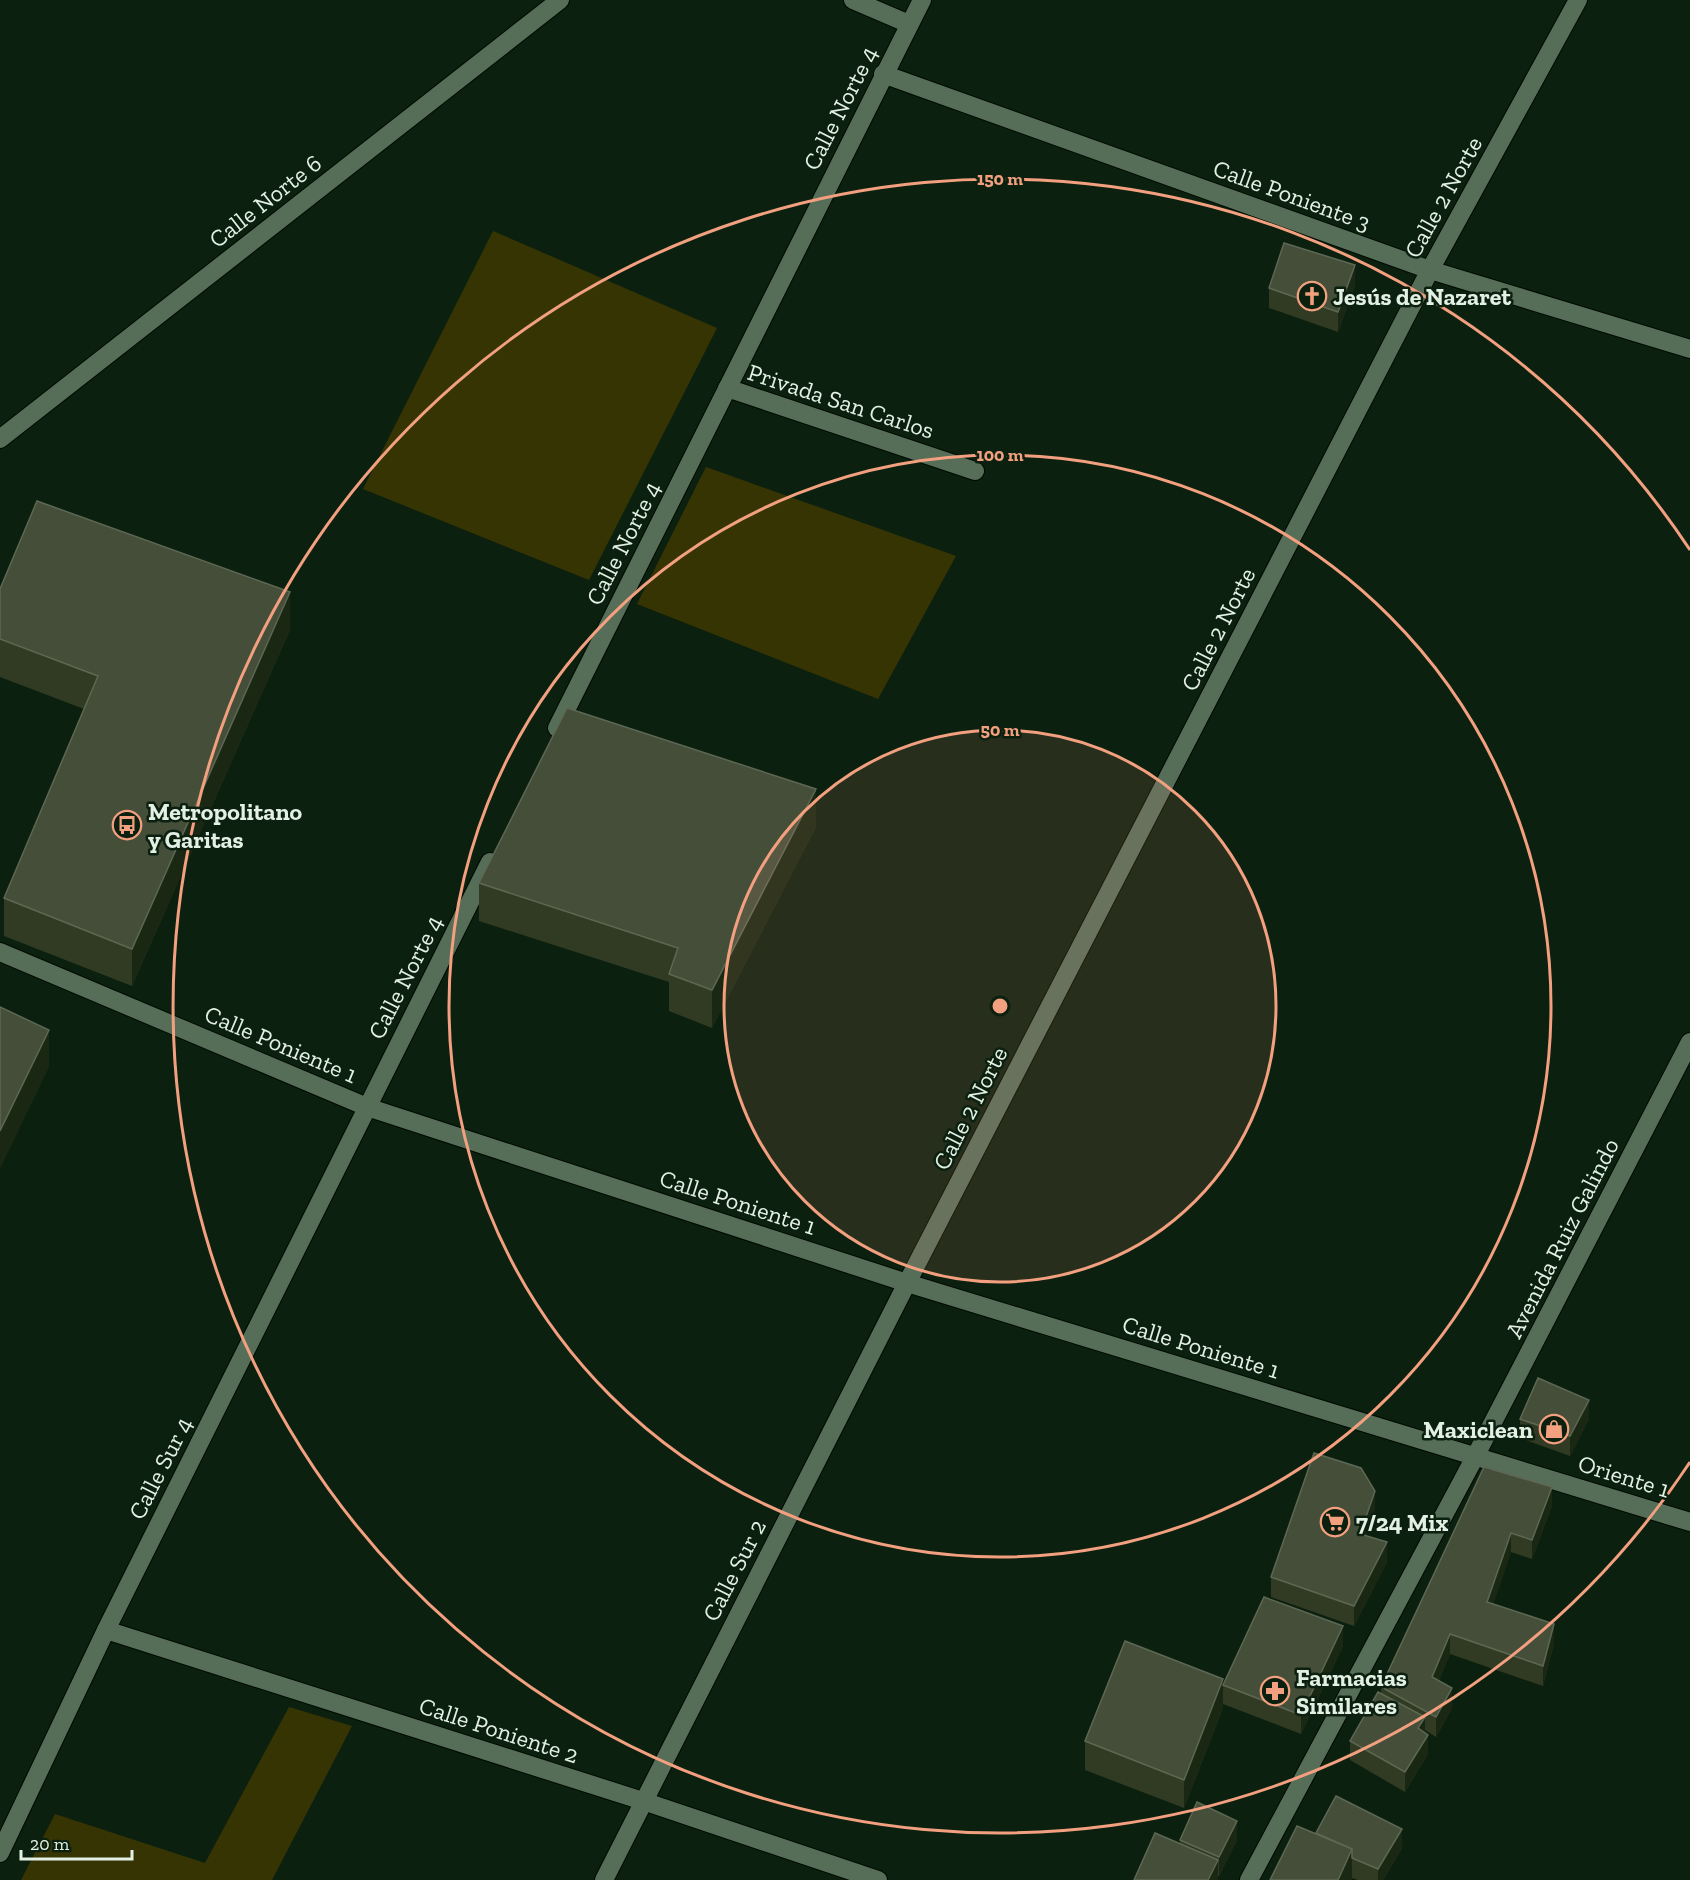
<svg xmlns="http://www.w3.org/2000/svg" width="1690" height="1880" viewBox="0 0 1690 1880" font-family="'Zilla Slab',serif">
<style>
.green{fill:#373404}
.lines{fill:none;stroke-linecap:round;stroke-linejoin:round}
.minor-casing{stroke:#000a01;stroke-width:20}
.minor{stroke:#566d58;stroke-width:18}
.wall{fill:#313b24}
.shaded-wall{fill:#1a2813}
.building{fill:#444e39;stroke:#5d6854;stroke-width:1.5}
.ring{fill:none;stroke:#f2a07f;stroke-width:3}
.labels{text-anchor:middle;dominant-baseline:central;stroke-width:5;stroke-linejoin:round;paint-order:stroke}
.street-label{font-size:24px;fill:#e3f0e4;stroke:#0c200f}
.poi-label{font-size:24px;font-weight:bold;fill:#e3f0e4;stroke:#0c200f;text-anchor:start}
.centre{fill:#f2a07f;stroke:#0c200f;stroke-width:3}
.ring-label{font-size:18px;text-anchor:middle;font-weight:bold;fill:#f2a07f;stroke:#0c200f;stroke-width:5;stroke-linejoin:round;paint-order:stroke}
</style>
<rect width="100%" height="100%" fill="#0c200f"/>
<g class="green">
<polygon points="493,231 717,328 589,580 363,489"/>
<polygon points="706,467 956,556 878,699 637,604"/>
<polygon points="289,1707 352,1726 272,1880 21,1880 55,1814 205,1863"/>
</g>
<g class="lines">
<g class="minor-casing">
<g id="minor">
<polyline points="853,0 909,24"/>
<polyline points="883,74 1430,270 1690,349"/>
<polyline points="727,388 975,471"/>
<polyline points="0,439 560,0"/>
<polyline points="557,728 922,0"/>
<polyline points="0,952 367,1107 907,1283 1690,1522"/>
<polyline points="106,1630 643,1801 878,1880"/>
<polyline points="0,1853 106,1630 490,862"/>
<polyline points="604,1880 907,1283 1430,270 1578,0"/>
<polyline points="1249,1880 1476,1455 1690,1042"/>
</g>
</g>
<use href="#minor" class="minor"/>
</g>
<g class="wall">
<polygon points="1355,285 1338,332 1269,308 1269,288"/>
<polygon points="0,589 290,630 132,986 4,936 4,898 84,709 0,677"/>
<polygon points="816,827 712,1028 669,1011 669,982 479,921 479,883"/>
<polygon points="1520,1419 1589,1419 1570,1456 1520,1438"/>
<polygon points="1484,1467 1552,1506 1532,1559 1511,1552 1493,1604 1554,1644 1543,1686 1450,1654 1439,1680 1452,1708 1436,1737 1425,1730 1428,1754 1405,1792 1350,1760 1350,1741 1381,1693 1381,1687"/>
<polygon points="1375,1511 1366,1536 1387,1562 1354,1626 1271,1597 1271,1577"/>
<polygon points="1343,1646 1301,1734 1223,1704 1223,1685"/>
<polygon points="1223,1708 1184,1808 1085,1770 1085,1741"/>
<polygon points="1316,1833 1402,1848 1383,1880 1358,1880 1352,1878"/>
<polygon points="1180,1840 1237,1840 1219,1876 1218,1876 1218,1879 1180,1844"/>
</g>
<g class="shaded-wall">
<polygon points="1355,265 1355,285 1338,332 1338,312"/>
<polygon points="290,592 290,630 132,986 132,949"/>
<polygon points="816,789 816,827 712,1028 712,990"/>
<polygon points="49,1030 49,1067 0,1169 0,1131"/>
<polygon points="1589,1400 1589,1419 1570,1456 1570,1436"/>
<polygon points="1552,1487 1552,1506 1532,1559 1532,1540"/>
<polygon points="1375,1491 1375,1511 1360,1554 1360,1534"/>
<polygon points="1511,1533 1511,1552 1487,1622 1487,1602"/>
<polygon points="1387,1542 1387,1562 1354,1626 1354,1606"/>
<polygon points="1554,1624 1554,1644 1543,1686 1543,1666"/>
<polygon points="1343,1626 1343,1646 1301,1734 1301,1715"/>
<polygon points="1450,1634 1450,1654 1432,1696 1432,1677"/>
<polygon points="1223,1679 1223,1708 1184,1808 1184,1780"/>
<polygon points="1452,1688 1452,1708 1436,1737 1436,1717"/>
<polygon points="1425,1717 1425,1737 1418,1728"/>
<polygon points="1428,1735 1428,1754 1405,1792 1405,1772"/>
<polygon points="1237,1821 1237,1840 1219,1876 1219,1857"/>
<polygon points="1402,1829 1402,1848 1383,1880 1378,1880 1378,1869"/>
<polygon points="1352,1849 1352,1878 1351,1880 1338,1880"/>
<polygon points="1218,1860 1218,1879 1217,1880 1208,1880"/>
</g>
<g class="building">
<polygon points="1284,243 1355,265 1338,312 1269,288"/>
<polygon points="37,501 290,592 132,949 4,898 98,676 0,639 0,589"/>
<polygon points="567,708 816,789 712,990 669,974 678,948 479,883"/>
<polygon points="0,1007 49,1030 0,1131"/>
<polygon points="1538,1378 1589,1400 1570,1436 1520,1419"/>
<polygon points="1314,1453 1361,1468 1375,1491 1360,1534 1387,1542 1354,1606 1271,1577"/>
<polygon points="1484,1467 1552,1487 1532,1540 1511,1533 1487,1602 1554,1624 1543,1666 1450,1634 1432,1677 1452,1688 1436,1717 1381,1687"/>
<polygon points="1264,1597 1343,1626 1301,1715 1223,1685"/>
<polygon points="1125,1641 1223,1679 1184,1780 1085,1741"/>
<polygon points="1378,1692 1425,1717 1418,1728 1428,1735 1405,1772 1350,1741"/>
<polygon points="1336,1796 1402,1829 1378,1869 1352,1858 1352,1849 1316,1833"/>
<polygon points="1197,1802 1237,1821 1219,1857 1180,1840"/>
<polygon points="1297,1826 1352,1849 1338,1880 1270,1880"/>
<polygon points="1155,1833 1218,1860 1208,1880 1134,1880"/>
</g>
<circle cx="1000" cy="1006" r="276" fill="#f2a07f" fill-opacity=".12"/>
<g class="ring">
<circle cx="1000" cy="1006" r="276"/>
<circle cx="1000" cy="1006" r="551"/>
<path d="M1690 1462A827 827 0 1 1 1690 550"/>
</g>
<defs>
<g id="church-ring" transform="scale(1.5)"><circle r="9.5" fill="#0c200f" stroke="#f2a07f" stroke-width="1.5"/><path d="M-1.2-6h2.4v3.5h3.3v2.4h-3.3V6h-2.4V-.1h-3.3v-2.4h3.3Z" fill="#f2a07f"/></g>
<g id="bus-ring" transform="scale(1.5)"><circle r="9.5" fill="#0c200f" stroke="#f2a07f" stroke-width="1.5"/><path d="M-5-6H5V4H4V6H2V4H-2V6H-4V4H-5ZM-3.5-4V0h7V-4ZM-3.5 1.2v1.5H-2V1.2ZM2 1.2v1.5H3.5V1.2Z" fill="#f2a07f"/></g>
<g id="shop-ring" transform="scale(1.5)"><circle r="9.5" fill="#0c200f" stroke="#f2a07f" stroke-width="1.5"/><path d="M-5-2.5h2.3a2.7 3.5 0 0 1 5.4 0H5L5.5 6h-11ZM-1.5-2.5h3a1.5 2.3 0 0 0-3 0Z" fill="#f2a07f"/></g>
<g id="supermarket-ring" transform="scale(1.5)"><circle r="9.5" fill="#0c200f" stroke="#f2a07f" stroke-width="1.5"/><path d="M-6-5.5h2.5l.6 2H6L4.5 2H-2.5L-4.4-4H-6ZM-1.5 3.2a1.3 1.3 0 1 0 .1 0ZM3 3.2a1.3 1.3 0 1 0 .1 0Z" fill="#f2a07f"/></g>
<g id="pharmacy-ring" transform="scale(1.5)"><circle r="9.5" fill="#0c200f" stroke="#f2a07f" stroke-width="1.5"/><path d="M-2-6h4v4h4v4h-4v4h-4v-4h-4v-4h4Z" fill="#f2a07f"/></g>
</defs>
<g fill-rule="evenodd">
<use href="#church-ring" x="1312" y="296"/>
<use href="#bus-ring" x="127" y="825"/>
<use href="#shop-ring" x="1554" y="1429"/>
<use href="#supermarket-ring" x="1335" y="1522"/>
<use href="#pharmacy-ring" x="1275" y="1691"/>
</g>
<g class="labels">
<g class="street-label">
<text transform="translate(840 108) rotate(-63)">Calle Norte 4</text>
<text transform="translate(1292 195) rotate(20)">Calle Poniente 3</text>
<text transform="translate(1443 197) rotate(-61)">Calle 2 Norte</text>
<text transform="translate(265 201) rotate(-38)">Calle Norte 6</text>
<text transform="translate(841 401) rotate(18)">Privada San Carlos</text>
<text transform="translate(623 543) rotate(-63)">Calle Norte 4</text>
<text transform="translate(1218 629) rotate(-63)">Calle 2 Norte</text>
<text transform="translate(405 977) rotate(-63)">Calle Norte 4</text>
<text transform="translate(281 1044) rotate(23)">Calle Poniente 1</text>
<text transform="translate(970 1108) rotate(-63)">Calle 2 Norte</text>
<text transform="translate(738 1202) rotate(18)">Calle Poniente 1</text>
<text transform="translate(1562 1238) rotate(-63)">Avenida Ruiz Galindo</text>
<text transform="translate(1201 1347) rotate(17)">Calle Poniente 1</text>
<text transform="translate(160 1468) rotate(-63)">Calle Sur 4</text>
<text transform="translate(1624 1476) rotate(17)">Oriente 1</text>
<text transform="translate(734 1570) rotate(-63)">Calle Sur 2</text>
<text transform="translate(499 1730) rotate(18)">Calle Poniente 2</text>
</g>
<g class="poi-label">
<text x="1333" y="296">Jesús de Nazaret</text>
<text x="148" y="811">Metropolitano<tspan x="148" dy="28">y Garitas</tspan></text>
<text x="1533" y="1429" text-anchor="end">Maxiclean</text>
<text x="1356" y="1522">7/24 Mix</text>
<text x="1296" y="1677">Farmacias<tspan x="1296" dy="28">Similares</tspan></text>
</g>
</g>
<circle cx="1000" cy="1006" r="9" class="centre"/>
<g class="ring-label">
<text x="1000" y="185">150 m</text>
<text x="1000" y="461">100 m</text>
<text x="1000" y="736">50 m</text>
</g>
<path d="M21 1850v9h111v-9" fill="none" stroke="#e3f0e4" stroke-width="3"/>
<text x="30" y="1850" font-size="18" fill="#e3f0e4" stroke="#0c200f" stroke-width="4.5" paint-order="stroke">20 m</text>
</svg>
